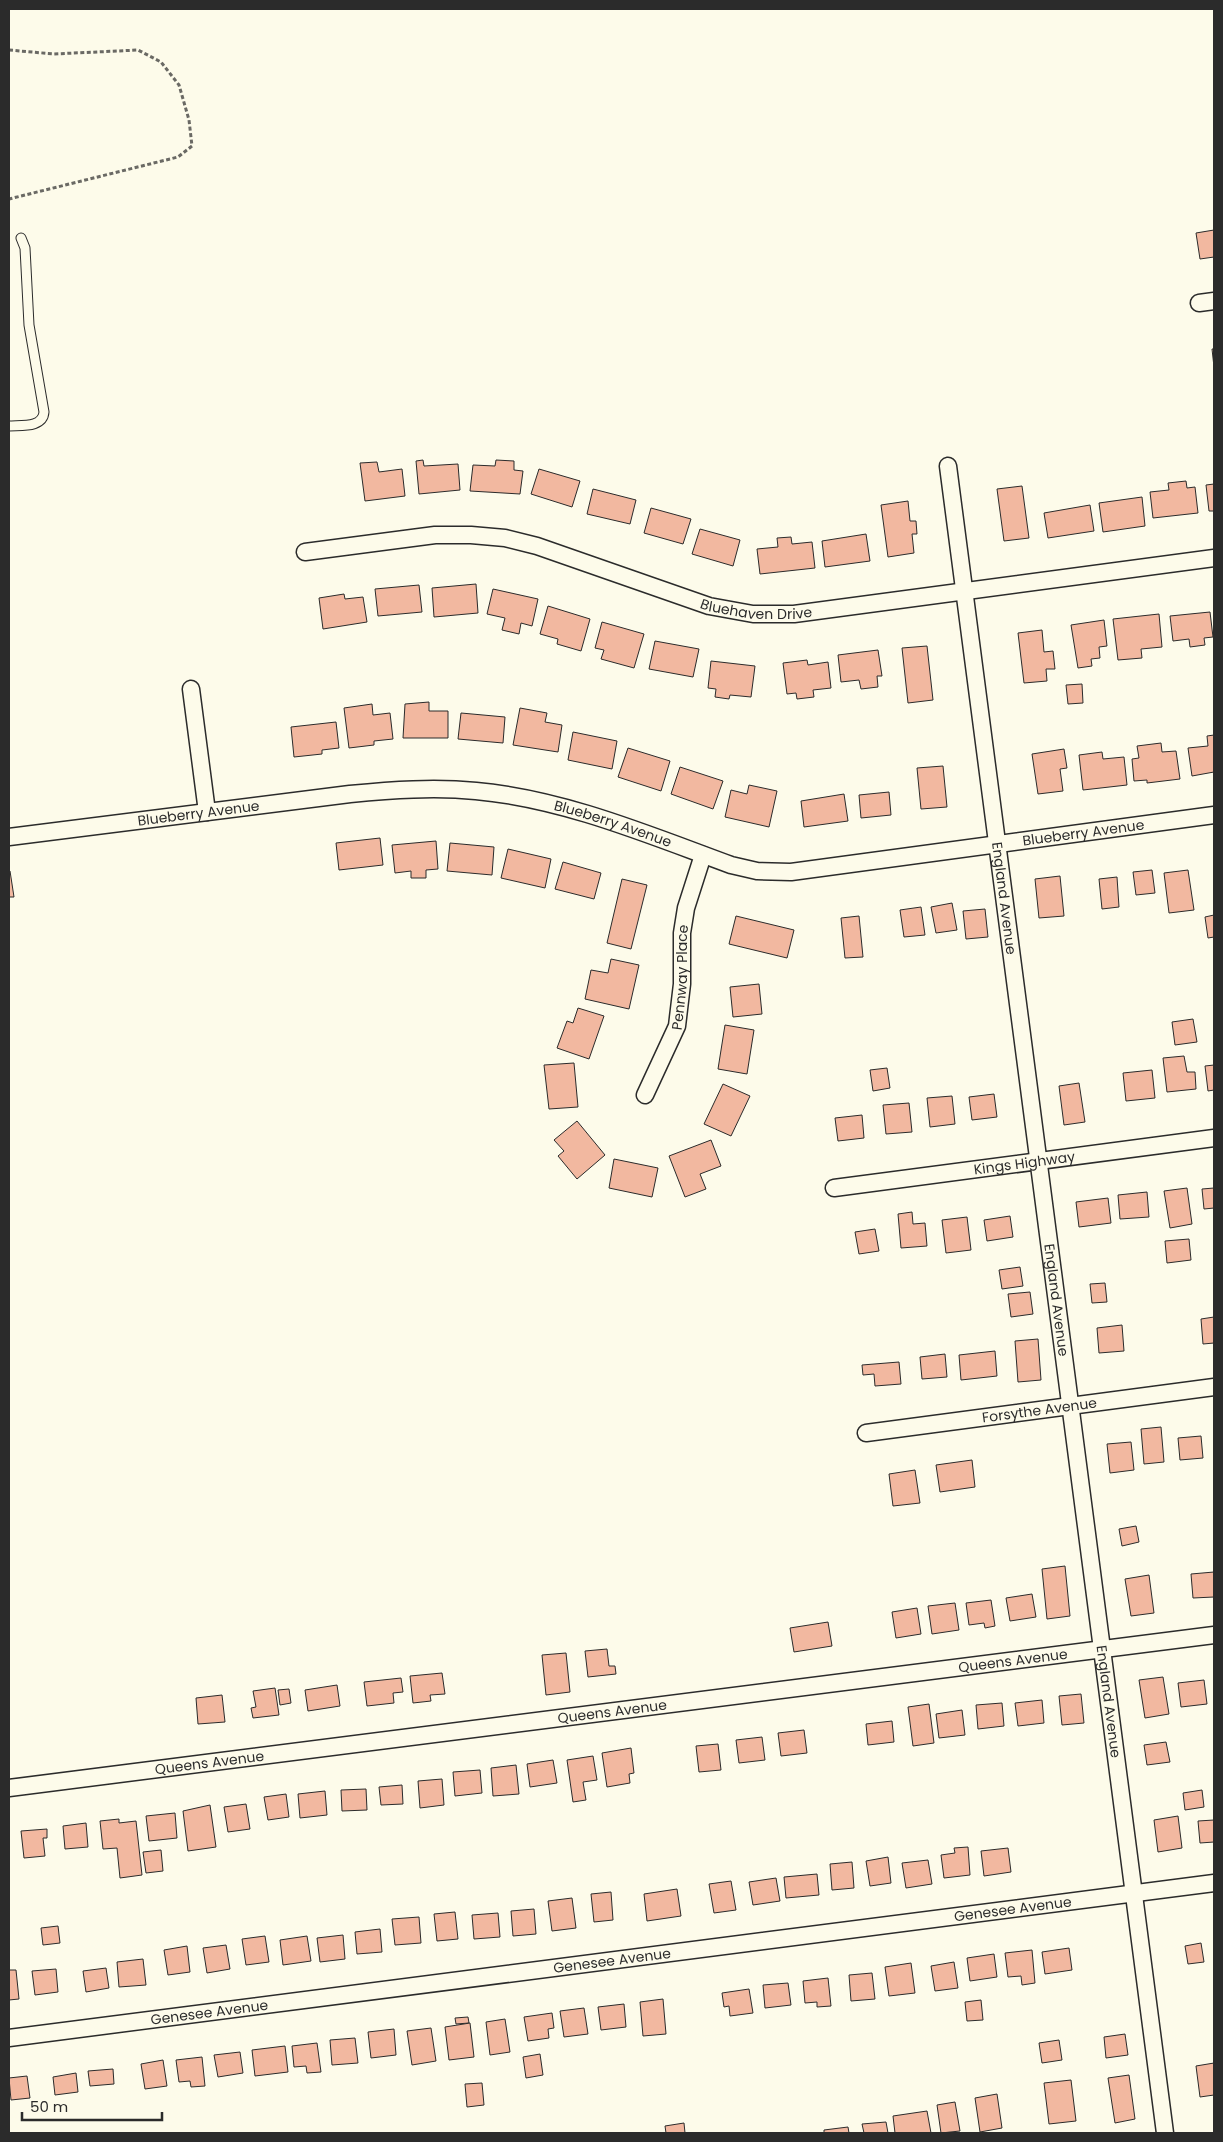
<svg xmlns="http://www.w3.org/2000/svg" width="1223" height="2142" viewBox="0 0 1223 2142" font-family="Poppins,sans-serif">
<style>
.building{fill:#f2b8a0;stroke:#2b2b2b}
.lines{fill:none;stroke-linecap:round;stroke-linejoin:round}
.service-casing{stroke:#2b2b2b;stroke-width:11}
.minor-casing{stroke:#2b2b2b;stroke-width:19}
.path{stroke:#6a6964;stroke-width:3;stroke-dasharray:4 2.5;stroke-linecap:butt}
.service{stroke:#fdfbea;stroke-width:9}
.minor{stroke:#fdfbea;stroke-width:16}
.labels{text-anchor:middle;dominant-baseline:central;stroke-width:4;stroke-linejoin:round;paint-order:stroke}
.street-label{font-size:14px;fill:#2b2b2b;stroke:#fdfbea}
</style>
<rect width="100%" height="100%" fill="#fdfbea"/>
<g class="building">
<polygon points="1214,230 1214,257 1200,259 1196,233"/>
<polygon points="1212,349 1214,349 1214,367"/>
<polygon points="423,460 424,466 458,464 460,490 419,494 416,461"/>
<polygon points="496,460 514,461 514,470 523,471 520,494 470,491 473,465 495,466"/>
<polygon points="377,462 379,472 402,469 405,496 365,501 360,463"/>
<polygon points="539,469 580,481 572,507 531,494"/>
<polygon points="1186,481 1187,488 1195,487 1198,513 1153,518 1150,492 1169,490 1168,483"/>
<polygon points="1214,484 1214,511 1209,511 1206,485"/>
<polygon points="1022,486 1029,538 1004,541 997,489"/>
<polygon points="593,489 636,500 630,524 587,514"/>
<polygon points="1142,497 1145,526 1103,532 1099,503"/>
<polygon points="908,501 910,521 916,521 917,534 912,534 914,553 888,557 881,505"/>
<polygon points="1090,505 1094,531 1048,538 1044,513"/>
<polygon points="651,508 691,519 683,544 644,533"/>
<polygon points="700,529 740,540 733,566 692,554"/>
<polygon points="866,534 870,561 825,567 822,541"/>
<polygon points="791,537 792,544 812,542 815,568 760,574 757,549 778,547 777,538"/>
<polygon points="476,584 478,613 434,617 432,588"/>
<polygon points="419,585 422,612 378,616 375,589"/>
<polygon points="493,589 538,599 532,626 521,623 519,634 502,630 505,618 487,614"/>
<polygon points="344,594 345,599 363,597 367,622 323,629 319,598"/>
<polygon points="548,606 590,619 581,651 557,644 558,639 540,634"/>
<polygon points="1210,612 1213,637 1204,638 1205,645 1190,647 1189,639 1173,641 1170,616"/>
<polygon points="1159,614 1162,647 1141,649 1142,658 1118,660 1113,619"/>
<polygon points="1104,620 1107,646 1099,647 1100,658 1091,659 1092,666 1078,668 1071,625"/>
<polygon points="602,622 644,634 634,668 601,659 604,650 595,648"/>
<polygon points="1042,630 1044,652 1053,651 1055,669 1046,669 1047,681 1024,683 1018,633"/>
<polygon points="655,641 699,649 693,677 649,669"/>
<polygon points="927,646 933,700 908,703 902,648"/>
<polygon points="878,650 882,676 877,676 878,687 861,689 859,680 841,682 838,655"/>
<polygon points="807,660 808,665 828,662 831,688 813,690 814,697 797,699 796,693 787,694 783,663"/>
<polygon points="711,661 755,666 751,697 730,695 729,699 715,697 716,689 708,688"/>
<polygon points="1082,684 1083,703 1068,704 1066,685"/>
<polygon points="429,702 429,711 448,711 448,738 403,738 405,704"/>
<polygon points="372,704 373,715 390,713 393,739 374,741 374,745 349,748 344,708"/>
<polygon points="520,708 547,713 545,722 562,725 558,752 513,745"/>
<polygon points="461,713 505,717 503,743 458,739"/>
<polygon points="336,722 339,748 322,750 322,754 294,757 291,727"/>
<polygon points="573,732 617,741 612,769 568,760"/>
<polygon points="1214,735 1214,772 1192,776 1188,748 1208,746 1207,736"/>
<polygon points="1161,743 1162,752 1176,751 1180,779 1147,783 1147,780 1134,781 1132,759 1139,758 1137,746"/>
<polygon points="628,748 670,761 661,791 618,777"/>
<polygon points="1064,749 1067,768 1060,769 1063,791 1038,794 1032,754"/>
<polygon points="1102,752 1103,759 1124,757 1127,785 1083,790 1079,755"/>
<polygon points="943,766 947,807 921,809 917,768"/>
<polygon points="680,767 723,781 713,809 671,794"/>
<polygon points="749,785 777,791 769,827 725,817 731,790 747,794"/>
<polygon points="889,792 891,815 861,818 859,795"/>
<polygon points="844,794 848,821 804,827 801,801"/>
<polygon points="380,838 383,865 339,870 336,843"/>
<polygon points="436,841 438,869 426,870 426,878 411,878 411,871 395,873 392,845"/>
<polygon points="450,843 494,847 492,875 447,871"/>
<polygon points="508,849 551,859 545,888 501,878"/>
<polygon points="563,862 601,873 594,899 555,889"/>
<polygon points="1152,870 1155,893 1136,895 1133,872"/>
<polygon points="1188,870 1194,910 1169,913 1164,873"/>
<polygon points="9,871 10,871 14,897 9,897"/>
<polygon points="1060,876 1064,916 1039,918 1035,879"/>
<polygon points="1117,877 1119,907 1102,909 1099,879"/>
<polygon points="622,879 647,885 631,949 607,943"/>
<polygon points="952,903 957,930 936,933 931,907"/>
<polygon points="921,907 925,935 904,937 900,910"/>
<polygon points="985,909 988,937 966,939 963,911"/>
<polygon points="1214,915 1214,937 1208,938 1205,917"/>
<polygon points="736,916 794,930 787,958 729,944"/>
<polygon points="859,916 863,957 845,958 841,918"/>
<polygon points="611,959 639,965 629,1009 585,999 591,970 608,973"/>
<polygon points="759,984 762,1014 733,1017 730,987"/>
<polygon points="578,1008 604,1016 589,1059 557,1048 567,1021 573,1023"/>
<polygon points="1193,1019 1197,1042 1175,1045 1172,1022"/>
<polygon points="725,1025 754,1030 747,1074 718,1069"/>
<polygon points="1184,1056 1187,1072 1195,1072 1196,1089 1167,1092 1163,1058"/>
<polygon points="574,1063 578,1107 549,1109 544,1065"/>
<polygon points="1214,1065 1214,1090 1208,1091 1205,1066"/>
<polygon points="887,1068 890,1088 873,1091 870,1070"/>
<polygon points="1152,1070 1155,1098 1126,1101 1123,1073"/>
<polygon points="1079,1083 1085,1122 1064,1125 1059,1086"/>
<polygon points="723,1084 750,1096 731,1136 704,1124"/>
<polygon points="994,1094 997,1117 972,1120 969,1097"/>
<polygon points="952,1096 955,1124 930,1127 927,1098"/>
<polygon points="909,1103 912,1132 886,1134 883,1105"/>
<polygon points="862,1115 864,1138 838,1141 835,1118"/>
<polygon points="577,1121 605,1155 577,1179 558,1156 564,1151 554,1140"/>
<polygon points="711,1140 721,1166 700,1174 706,1189 685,1197 669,1156"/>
<polygon points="614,1159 658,1168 652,1197 609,1188"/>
<polygon points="1187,1188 1192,1224 1170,1228 1164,1191"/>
<polygon points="1214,1188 1214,1208 1204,1209 1202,1189"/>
<polygon points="1147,1192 1149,1217 1120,1219 1118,1195"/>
<polygon points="1108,1198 1111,1223 1079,1227 1076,1202"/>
<polygon points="912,1212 913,1224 925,1223 927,1246 901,1248 898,1214"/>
<polygon points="1010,1216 1013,1237 987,1241 984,1220"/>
<polygon points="967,1217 971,1250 946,1253 942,1220"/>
<polygon points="875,1229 879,1251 859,1254 855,1232"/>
<polygon points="1189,1239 1191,1260 1167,1263 1165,1241"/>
<polygon points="1020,1267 1023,1286 1002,1289 999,1270"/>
<polygon points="1105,1283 1107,1302 1092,1303 1090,1284"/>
<polygon points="1030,1292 1033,1314 1011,1317 1008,1294"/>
<polygon points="1214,1317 1214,1343 1203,1344 1201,1319"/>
<polygon points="1122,1325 1124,1351 1099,1353 1097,1328"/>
<polygon points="1038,1339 1041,1380 1018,1382 1015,1341"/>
<polygon points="995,1351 997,1376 961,1380 959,1355"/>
<polygon points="945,1354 947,1377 922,1379 920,1357"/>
<polygon points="899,1362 901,1384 875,1386 874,1374 863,1375 862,1365"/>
<polygon points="1161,1427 1164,1462 1144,1464 1141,1429"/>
<polygon points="1201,1436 1203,1458 1180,1460 1178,1438"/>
<polygon points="1131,1442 1134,1470 1110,1473 1107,1444"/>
<polygon points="972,1460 975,1487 940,1492 936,1465"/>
<polygon points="915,1470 920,1503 893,1506 889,1474"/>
<polygon points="1136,1526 1139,1542 1122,1546 1119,1529"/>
<polygon points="1065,1566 1070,1616 1047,1619 1042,1569"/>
<polygon points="1214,1572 1214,1597 1193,1598 1191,1574"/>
<polygon points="1149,1575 1154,1613 1131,1616 1125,1579"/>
<polygon points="1032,1594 1036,1617 1010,1621 1006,1598"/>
<polygon points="991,1600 995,1626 985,1628 984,1623 969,1625 966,1603"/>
<polygon points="955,1603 959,1630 932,1634 928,1606"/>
<polygon points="917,1608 921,1634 896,1638 892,1612"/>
<polygon points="828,1622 832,1646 794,1652 790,1628"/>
<polygon points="607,1649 609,1666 615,1666 616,1674 588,1677 585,1651"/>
<polygon points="566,1653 570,1692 546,1695 542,1655"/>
<polygon points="442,1673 445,1694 430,1695 431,1701 413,1703 410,1676"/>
<polygon points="1163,1677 1169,1714 1145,1718 1139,1680"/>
<polygon points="401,1678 403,1692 393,1693 394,1703 367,1706 364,1682"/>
<polygon points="1204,1680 1207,1704 1181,1707 1178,1683"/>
<polygon points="337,1685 340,1706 308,1711 305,1690"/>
<polygon points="275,1688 279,1715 253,1718 251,1708 256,1707 253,1691"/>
<polygon points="289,1689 291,1703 280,1705 278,1690"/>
<polygon points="1081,1694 1084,1723 1062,1725 1059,1696"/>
<polygon points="222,1695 225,1722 198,1724 196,1698"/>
<polygon points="1042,1700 1044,1723 1018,1726 1015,1703"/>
<polygon points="1002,1703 1004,1726 978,1729 976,1705"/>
<polygon points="929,1704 934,1743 913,1746 908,1707"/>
<polygon points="962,1710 965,1735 939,1738 936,1714"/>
<polygon points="892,1721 894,1742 868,1745 866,1724"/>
<polygon points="804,1730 807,1753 781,1756 778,1733"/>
<polygon points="762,1737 765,1760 739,1763 736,1740"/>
<polygon points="1166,1742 1170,1762 1147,1765 1144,1745"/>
<polygon points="718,1744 721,1770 699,1772 696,1746"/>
<polygon points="631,1748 634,1773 629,1774 630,1783 607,1787 602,1753"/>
<polygon points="593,1756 597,1780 583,1782 586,1800 573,1802 567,1760"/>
<polygon points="553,1760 557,1783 530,1787 527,1764"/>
<polygon points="516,1765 519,1794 493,1796 491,1768"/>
<polygon points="480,1770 482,1793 455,1796 453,1772"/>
<polygon points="442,1779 444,1805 420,1808 418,1781"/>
<polygon points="402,1785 403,1804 381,1805 379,1787"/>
<polygon points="366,1789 367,1810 342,1811 341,1790"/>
<polygon points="1202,1790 1204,1807 1185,1810 1183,1793"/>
<polygon points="325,1791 327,1815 300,1818 298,1794"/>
<polygon points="286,1794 289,1817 268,1820 264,1797"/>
<polygon points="246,1804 250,1829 228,1832 224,1807"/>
<polygon points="210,1805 216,1847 188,1851 183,1811"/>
<polygon points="175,1813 177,1838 149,1841 146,1816"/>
<polygon points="1178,1816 1182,1848 1158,1852 1154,1820"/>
<polygon points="119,1819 119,1823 136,1821 142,1875 120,1878 117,1848 103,1849 100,1821"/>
<polygon points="1214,1820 1214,1842 1200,1843 1198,1821"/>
<polygon points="86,1823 88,1847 65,1849 63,1826"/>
<polygon points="47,1829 47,1838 43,1838 45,1856 24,1858 21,1831"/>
<polygon points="968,1847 970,1875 944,1878 941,1855 955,1853 954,1848"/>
<polygon points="1008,1848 1011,1872 984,1876 981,1851"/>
<polygon points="161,1850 163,1871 146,1873 143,1852"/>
<polygon points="888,1857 891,1883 870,1886 866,1861"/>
<polygon points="928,1860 932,1884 906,1888 902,1863"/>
<polygon points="852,1862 854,1888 832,1890 830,1864"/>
<polygon points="817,1874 819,1895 786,1898 784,1877"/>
<polygon points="776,1878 780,1901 753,1905 749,1882"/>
<polygon points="731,1881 736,1910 714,1913 709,1884"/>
<polygon points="677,1889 681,1916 647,1921 644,1894"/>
<polygon points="611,1892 613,1920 594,1922 591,1894"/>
<polygon points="572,1898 576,1928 552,1931 548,1901"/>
<polygon points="534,1909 536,1934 513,1936 511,1911"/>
<polygon points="455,1912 458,1939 437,1941 434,1914"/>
<polygon points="498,1913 500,1937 474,1939 472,1915"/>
<polygon points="419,1917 421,1943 395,1945 392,1919"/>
<polygon points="58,1926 60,1943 43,1945 41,1928"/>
<polygon points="380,1929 382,1952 357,1954 355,1932"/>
<polygon points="343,1935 345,1959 320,1962 317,1938"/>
<polygon points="265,1936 269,1962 246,1965 242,1939"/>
<polygon points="307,1936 311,1961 283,1965 280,1940"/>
<polygon points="1201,1943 1204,1962 1188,1964 1185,1946"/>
<polygon points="226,1945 230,1969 207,1973 203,1948"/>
<polygon points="187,1946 190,1972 168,1975 164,1950"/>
<polygon points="1069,1948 1072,1970 1045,1974 1042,1952"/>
<polygon points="1032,1950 1035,1983 1022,1985 1021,1976 1008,1977 1005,1953"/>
<polygon points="994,1954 997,1977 970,1981 967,1958"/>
<polygon points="143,1959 146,1985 119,1987 117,1962"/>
<polygon points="954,1962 958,1988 935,1991 931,1966"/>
<polygon points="911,1963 915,1993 889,1996 885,1967"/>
<polygon points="106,1968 109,1988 86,1992 83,1971"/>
<polygon points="56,1969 58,1992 35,1995 32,1971"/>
<polygon points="9,1970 16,1970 19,1999 9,2000"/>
<polygon points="872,1973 875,1999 851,2001 849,1975"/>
<polygon points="828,1978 831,2006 817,2007 817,2002 805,2003 803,1981"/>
<polygon points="788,1983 791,2005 765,2008 763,1985"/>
<polygon points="749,1989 753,2013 730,2016 729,2006 724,2007 722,1993"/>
<polygon points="663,1999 666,2034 643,2036 640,2002"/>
<polygon points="981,2000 983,2020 967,2021 965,2002"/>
<polygon points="624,2004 626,2027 601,2030 598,2007"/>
<polygon points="584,2008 588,2034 564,2037 560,2011"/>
<polygon points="552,2013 554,2028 548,2029 549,2038 528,2041 524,2017"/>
<polygon points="468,2017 469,2023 456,2024 455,2018"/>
<polygon points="505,2019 510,2052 490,2055 486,2022"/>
<polygon points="470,2023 474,2057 449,2060 445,2027"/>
<polygon points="431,2028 436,2061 412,2065 407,2031"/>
<polygon points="394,2029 396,2055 371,2058 368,2032"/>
<polygon points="1125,2034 1128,2055 1106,2058 1104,2037"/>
<polygon points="355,2038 358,2063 332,2065 330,2040"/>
<polygon points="1059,2040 1062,2060 1042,2063 1039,2043"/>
<polygon points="317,2043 321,2072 307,2073 306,2066 294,2067 292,2046"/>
<polygon points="285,2046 288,2072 255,2076 252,2050"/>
<polygon points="240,2052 243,2073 218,2077 214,2055"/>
<polygon points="540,2054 543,2075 526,2078 523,2057"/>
<polygon points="202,2057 205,2086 191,2087 190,2081 179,2082 176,2060"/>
<polygon points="163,2060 167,2086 145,2089 141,2064"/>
<polygon points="1214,2063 1214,2095 1200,2097 1196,2066"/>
<polygon points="113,2069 114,2084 90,2086 88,2071"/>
<polygon points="76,2073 78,2092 55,2095 53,2077"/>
<polygon points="1129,2075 1135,2119 1115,2123 1108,2078"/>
<polygon points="27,2076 30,2098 11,2100 9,2078"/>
<polygon points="1071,2080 1076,2121 1049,2124 1044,2083"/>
<polygon points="482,2083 484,2105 467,2107 465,2084"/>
<polygon points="997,2094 1002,2128 980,2132 975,2098"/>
<polygon points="955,2102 960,2131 941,2133 937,2105"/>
<polygon points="927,2111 931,2133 895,2133 893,2116"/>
<polygon points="886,2122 888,2133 864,2133 862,2124"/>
<polygon points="684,2123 685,2133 666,2133 665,2126"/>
<polygon points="848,2127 849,2133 824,2133 824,2130"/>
</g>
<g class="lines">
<g class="service-casing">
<path id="service" d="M9 426C21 425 43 428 44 412L29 325 25 248 21 238"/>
</g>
<g class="minor-casing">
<g id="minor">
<polyline points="1199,303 1214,301"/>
<path id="s1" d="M948 466 1165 2133"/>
<path id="s2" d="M305 552 435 535H471L505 538 537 546 709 606 753 614H794L1214 558"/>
<polyline points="191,689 207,812"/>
<path id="s3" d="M9 837 350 794C392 790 434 787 476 791 564 799 649 835 731 865L757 871 791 872 1214 815"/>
<path id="s4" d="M645 1095 677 1026 682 984V933L686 908 703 855"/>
<path id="s5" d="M834 1188 1214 1138"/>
<path id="s6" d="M866 1433 1214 1387"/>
<path id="s7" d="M9 1788 1214 1635"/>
<path id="s8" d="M9 2038 1214 1883"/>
</g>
</g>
<polyline class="path" points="9,50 54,54 138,50 161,62 179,85 189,120 192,146 178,157 9,199"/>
<use href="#service" class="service"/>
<use href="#minor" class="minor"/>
</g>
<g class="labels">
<g class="street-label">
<text stroke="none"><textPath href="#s2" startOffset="464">Bluehaven Drive</textPath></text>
<text stroke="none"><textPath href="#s3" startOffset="191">Blueberry Avenue</textPath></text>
<text stroke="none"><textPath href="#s3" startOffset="611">Blueberry Avenue</textPath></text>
<text stroke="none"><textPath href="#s3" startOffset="1092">Blueberry Avenue</textPath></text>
<text stroke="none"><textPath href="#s1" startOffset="436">England Avenue</textPath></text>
<text stroke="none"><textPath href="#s4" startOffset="125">Pennway Place</textPath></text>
<text stroke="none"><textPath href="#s5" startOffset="192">Kings Highway</textPath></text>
<text stroke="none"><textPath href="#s1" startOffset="841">England Avenue</textPath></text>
<text stroke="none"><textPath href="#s6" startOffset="175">Forsythe Avenue</textPath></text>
<text stroke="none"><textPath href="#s7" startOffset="1012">Queens Avenue</textPath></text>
<text stroke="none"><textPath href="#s1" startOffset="1246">England Avenue</textPath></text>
<text stroke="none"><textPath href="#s7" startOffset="608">Queens Avenue</textPath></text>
<text stroke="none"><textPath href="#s7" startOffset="202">Queens Avenue</textPath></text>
<text stroke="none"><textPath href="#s8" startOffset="1012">Genesee Avenue</textPath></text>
<text stroke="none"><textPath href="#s8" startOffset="608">Genesee Avenue</textPath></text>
<text stroke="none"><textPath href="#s8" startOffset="202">Genesee Avenue</textPath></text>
</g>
</g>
<rect width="1223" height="2142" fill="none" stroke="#2b2b2b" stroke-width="20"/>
<path d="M22 2112v8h140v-8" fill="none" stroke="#2b2b2b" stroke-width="2.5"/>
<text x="30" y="2112" font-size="15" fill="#2b2b2b" stroke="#fdfbea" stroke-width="4" paint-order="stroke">50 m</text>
</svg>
